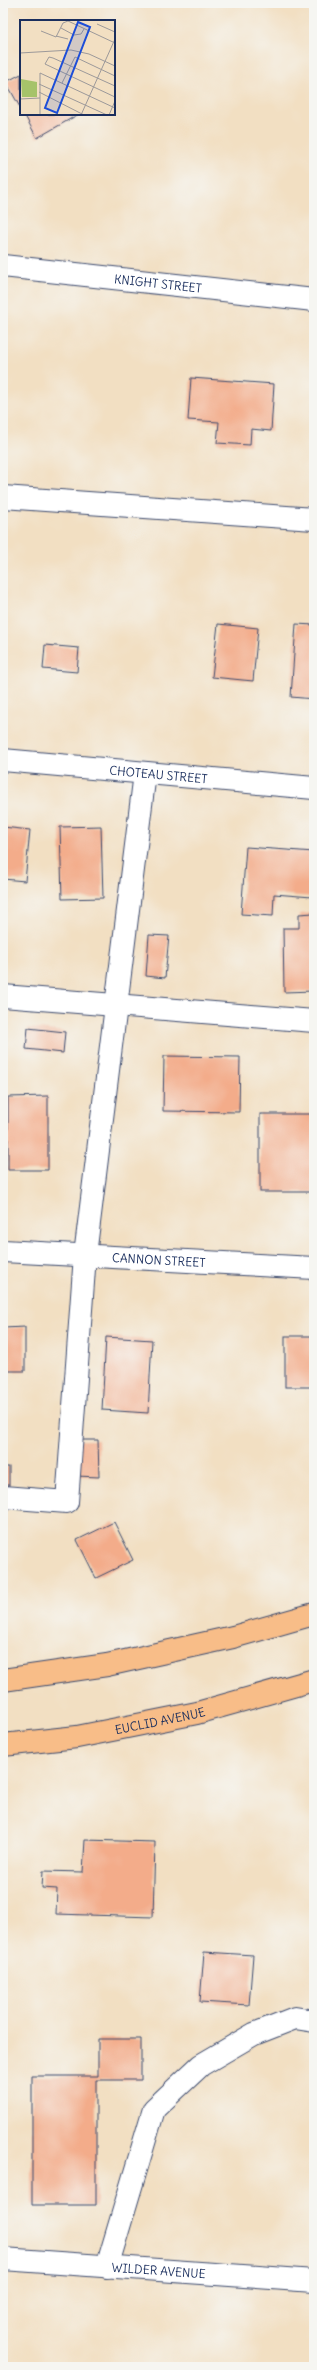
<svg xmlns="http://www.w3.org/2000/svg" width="317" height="2370" viewBox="0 0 317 2370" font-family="Delius,sans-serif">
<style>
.building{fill:#f3ac8a}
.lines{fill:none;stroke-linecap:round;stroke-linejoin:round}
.minor-casing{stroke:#3b496d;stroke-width:24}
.highway-casing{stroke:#3b496d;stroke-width:24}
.minor{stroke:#fff;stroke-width:22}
.highway{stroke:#f8bd88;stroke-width:22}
.labels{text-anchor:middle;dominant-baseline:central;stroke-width:4;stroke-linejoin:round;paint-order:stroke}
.street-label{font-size:12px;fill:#1b2f5e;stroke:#f6f6f2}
.inset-road{fill:none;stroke:#9c999a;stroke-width:1}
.view{fill:#1d4ed8;fill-opacity:0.15;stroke:#1d4ed8;stroke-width:2}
.inset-edge{fill:none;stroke:#1b2f5e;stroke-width:2}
</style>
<rect width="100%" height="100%" fill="#f6f6f2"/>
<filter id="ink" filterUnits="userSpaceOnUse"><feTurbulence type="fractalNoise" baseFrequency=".025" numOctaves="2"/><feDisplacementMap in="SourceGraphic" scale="8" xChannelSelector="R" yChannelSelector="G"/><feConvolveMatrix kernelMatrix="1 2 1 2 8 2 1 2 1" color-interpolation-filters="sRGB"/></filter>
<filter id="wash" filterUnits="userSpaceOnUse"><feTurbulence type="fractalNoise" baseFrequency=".012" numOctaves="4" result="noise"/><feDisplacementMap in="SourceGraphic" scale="16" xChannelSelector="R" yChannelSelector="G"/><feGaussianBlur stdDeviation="0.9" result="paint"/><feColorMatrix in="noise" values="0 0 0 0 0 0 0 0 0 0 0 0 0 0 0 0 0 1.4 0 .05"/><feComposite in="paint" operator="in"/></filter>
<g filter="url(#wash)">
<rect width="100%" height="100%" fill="#f2dfc2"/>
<g id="blocks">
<g class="building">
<polygon points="21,74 21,109 6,82"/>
<polygon points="24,114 79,114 37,138"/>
<polygon points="191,378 274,384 271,431 251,429 250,445 217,443 219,422 188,420"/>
<polygon points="218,624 258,628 253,681 212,677"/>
<polygon points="296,624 314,625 314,699 291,697"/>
<polygon points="45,645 79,648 77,672 43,669"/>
<polygon points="101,826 103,898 62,899 60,827"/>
<polygon points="3,827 30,830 25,881 3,879"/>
<polygon points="246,847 314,852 312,897 274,894 273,916 241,914"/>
<polygon points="314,913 314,991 284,992 283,928 299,928 299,914"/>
<polygon points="149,935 169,936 165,978 146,976"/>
<polygon points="28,1028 65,1032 63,1053 26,1049"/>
<polygon points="164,1056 240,1057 239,1112 163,1111"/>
<polygon points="48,1096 48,1170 8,1170 8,1097"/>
<rect x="260" y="1114" width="54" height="78"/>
<polygon points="25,1327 25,1371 3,1371 3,1328"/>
<rect x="285" y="1336" width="29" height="51"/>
<polygon points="106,1337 152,1340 148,1413 102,1410"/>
<polygon points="76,1440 98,1440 99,1477 76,1476"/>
<rect x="3" y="1467" width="6" height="18"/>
<polygon points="114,1522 133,1560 96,1578 77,1540"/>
<polygon points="85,1840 155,1842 153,1917 56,1914 57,1889 42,1888 43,1871 83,1872"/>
<polygon points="204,1952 253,1955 249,2005 200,2002"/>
<polygon points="98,2039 141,2039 141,2080 96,2080 96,2205 32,2205 32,2076 98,2076"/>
</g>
</g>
</g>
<g filter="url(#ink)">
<use href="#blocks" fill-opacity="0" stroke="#3b496d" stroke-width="1"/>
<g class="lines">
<g class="minor-casing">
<g id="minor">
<path id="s1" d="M3 266 314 300"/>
<polyline points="3,497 314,519"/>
<path id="s2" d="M3 760 314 788"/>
<polyline points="3,996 314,1021"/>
<path id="s3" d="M3 1251 314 1268"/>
<polyline points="3,1497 67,1502 85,1255 145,773"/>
<path id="s4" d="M3 2259 314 2281"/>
<polyline points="107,2267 154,2109 201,2065 254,2034 295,2018 314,2021"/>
</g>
</g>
<g class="highway-casing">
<g id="highway">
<polyline points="3,1680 107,1665 233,1637 314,1614"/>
<path id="s5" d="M3 1745 77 1737 197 1713 314 1680"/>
</g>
</g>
<use href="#minor" class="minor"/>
<use href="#highway" class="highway"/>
</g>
</g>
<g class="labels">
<g class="street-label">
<text stroke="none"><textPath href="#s1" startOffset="156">KNIGHT STREET</textPath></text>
<text stroke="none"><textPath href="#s2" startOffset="156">CHOTEAU STREET</textPath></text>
<text stroke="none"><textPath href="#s3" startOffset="156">CANNON STREET</textPath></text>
<text stroke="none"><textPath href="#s5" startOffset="159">EUCLID AVENUE</textPath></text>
<text stroke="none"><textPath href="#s4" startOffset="156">WILDER AVENUE</textPath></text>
</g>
</g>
<g transform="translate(20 20)">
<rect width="95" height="95" fill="#f2dfc2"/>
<path d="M1 59 17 62V77H2Z" fill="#a6c36a"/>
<path class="inset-road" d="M77 4 95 12M41 8 54 15 61 14 64 9M21 11 36 17 43 3 48 1 95 23M36 16 48 19M0 33 51 30 69 34 95 46M42 63 55 37 95 56M19 64 87 95M95 66 33 38 29 37 25 44 95 77M19 72 64 95M0 79 20 78M20 95V53L95 88M61 95 95 19M89 95 95 81"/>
<path class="view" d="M58 2 70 7 37 93 25 88Z"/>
<rect width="95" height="95" class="inset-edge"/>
</g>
<rect width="317" height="2370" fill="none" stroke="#f6f6f2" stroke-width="16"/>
</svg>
